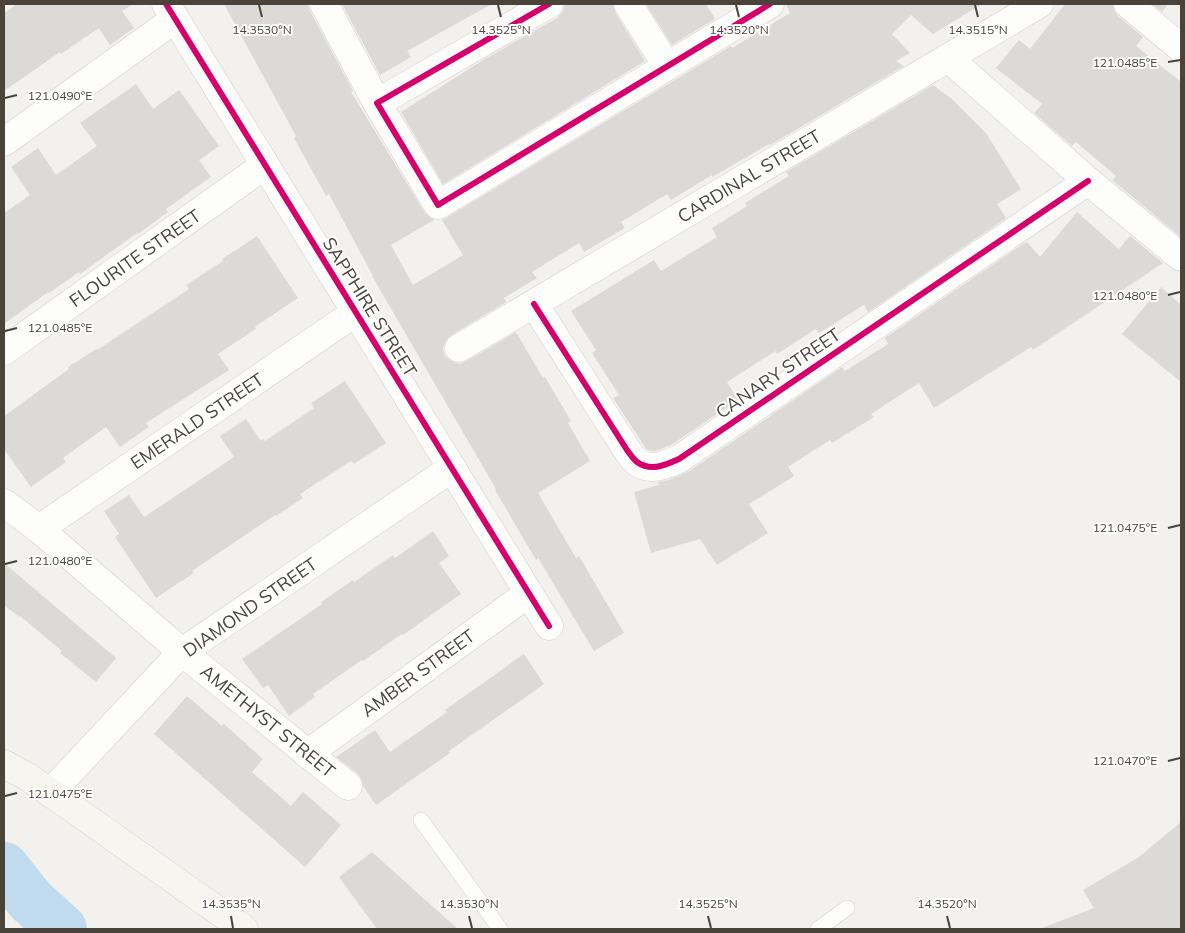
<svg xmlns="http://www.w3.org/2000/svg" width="1185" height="933" viewBox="0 0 1185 933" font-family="Mulish,sans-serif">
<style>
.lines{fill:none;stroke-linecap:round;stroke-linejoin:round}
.river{stroke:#c0dbee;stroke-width:50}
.building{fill:#dcdad6}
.service-casing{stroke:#d1cfca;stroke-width:16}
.minor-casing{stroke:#d1cfca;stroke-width:29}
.secondary-casing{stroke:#d2cec4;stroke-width:29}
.service{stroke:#fdfdfc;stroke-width:15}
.minor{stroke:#fdfdfc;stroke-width:28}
.secondary{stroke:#f7f5f0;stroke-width:28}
.cycleway-casing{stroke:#fff;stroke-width:9}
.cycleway{stroke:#d6006c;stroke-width:6}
.ticks{fill:none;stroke:#494339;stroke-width:2}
.labels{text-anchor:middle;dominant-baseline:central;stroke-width:4;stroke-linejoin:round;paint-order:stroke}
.street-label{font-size:18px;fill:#494339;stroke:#fff}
.ticks-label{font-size:12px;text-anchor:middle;fill:#494339;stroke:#fff;stroke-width:4;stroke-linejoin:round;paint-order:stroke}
</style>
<rect width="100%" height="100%" fill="#f3f1ed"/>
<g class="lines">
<polyline class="river" points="4,867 30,900 62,929"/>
</g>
<g class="building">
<polygon points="17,4 133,4 122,11 134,28 110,45 99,28 61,54 60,52 4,91 4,13"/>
<polygon points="224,4 308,4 310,11 353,91 351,92 425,213 430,218 434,220 391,245 413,285 463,255 442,220 446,218 731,46 732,48 790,13 786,4 982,4 933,34 911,15 892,34 910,53 896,61 904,66 770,145 769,144 712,177 712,175 671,200 667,194 621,222 625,228 584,252 579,243 532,272 537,278 504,298 506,302 451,335 446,340 443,348 445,356 451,361 460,364 467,361 516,332 543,378 545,377 571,421 568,423 590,461 538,493 576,558 579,556 624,633 594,651 538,558 536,560 495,490 496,489 372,276 373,276 329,194 326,196 294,138 296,136"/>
<polygon points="342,4 492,4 407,51 411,57 380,75"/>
<polygon points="565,4 613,4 615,12 645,61 443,184 401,112 483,60 557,18 563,11"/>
<polygon points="646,4 706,4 715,19 672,45"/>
<polygon points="1065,4 1113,4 1114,10 1118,16 1143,37 1136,46 1181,82 1181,237 1112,180 1116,176 1076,142 1072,146 1034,113 1042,104 996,68 1019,40 1030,49"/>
<polygon points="1152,4 1168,4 1162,12"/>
<polygon points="136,84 153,109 179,90 219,146 199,160 211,177 166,209 168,212 138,234 137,233 80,274 79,272 49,293 48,292 4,324 4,213 30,195 11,167 38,148 56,175 97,146 80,123"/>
<polygon points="933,85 952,99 986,133 1021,189 997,204 1006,218 868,312 864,305 819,333 816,329 777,354 776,351 727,382 738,400 671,445 656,451 651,451 646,449 613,398 619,395 592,353 596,350 571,311 654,260 661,271 717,237 712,228 747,206 745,203 789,176 786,172"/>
<polygon points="1077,212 1119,249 1130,236 1163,263 1033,350 1031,347 934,408 919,383 871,414 874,417 832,443 830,440 788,467 794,476 749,504 768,533 717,565 700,539 651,553 634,492 659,485 658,482 669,480 688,472 842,367 845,371 888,344 885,338 1023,244 1027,242 1040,257"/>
<polygon points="257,236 298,298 255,327 256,329 218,354 229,370 146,423 149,427 120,447 106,427 63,458 66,462 31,487 4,449 4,416 69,369 68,367 96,349 97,350 189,289 186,285 223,261 222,259"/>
<polygon points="1161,287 1181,305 1181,382 1122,334"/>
<polygon points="345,381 386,443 354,464 351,461 300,494 303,498 276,516 275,515 226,548 192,571 194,573 156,598 115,537 119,534 104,511 129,495 144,517 234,457 220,436 246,419 261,441 263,439 265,441 314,408 311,403"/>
<polygon points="433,531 449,556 439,563 461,594 403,635 402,634 363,661 362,660 313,694 315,697 289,716 268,685 263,688 242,659 322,604 321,602 353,580 354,582 393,555 395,558"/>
<polygon points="4,563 116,658 96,682 60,653 62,651 20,616 19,617 4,605"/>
<polygon points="524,654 544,684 449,751 450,753 376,805 363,786 362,780 358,774 336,757 375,730 390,752 447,712 445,710"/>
<polygon points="187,696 222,726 224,724 263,759 252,772 291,806 303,792 341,825 305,867 154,734"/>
<polygon points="1181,822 1181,929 1043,929 1042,928 1094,908 1083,890 1139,857"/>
<polygon points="372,852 422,897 458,929 377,929 339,877"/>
</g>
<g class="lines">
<g class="service-casing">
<g id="service">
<polyline points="421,820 500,929"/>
<polyline points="818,929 847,908"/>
</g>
</g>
<g class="minor-casing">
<g id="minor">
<polyline points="166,4 549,626"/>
<polyline points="324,4 377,103"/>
<polyline points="549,4 377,103 438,205 770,4"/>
<polyline points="628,4 667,66"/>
<polyline points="1128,4 1181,48"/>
<polyline points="948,58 1088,181 1181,257"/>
<polyline points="4,142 175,19"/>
<path d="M534 304 627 450C630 454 633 459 637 462 651 472 666 465 679 459L1088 181"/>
<polyline points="459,348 1039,4"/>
<polyline points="4,351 265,165"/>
<polyline points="4,503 39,529 182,652 348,786"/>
<polyline points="39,529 356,312"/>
<polyline points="307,754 529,593"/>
<polyline points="50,793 182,652 452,468"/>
</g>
</g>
<g class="secondary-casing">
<polyline id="secondary" points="4,764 28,777 244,929"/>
</g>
<use href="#service" class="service"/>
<use href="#minor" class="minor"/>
<use href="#secondary" class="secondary"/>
<g class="cycleway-casing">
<g id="cycleway">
<polyline points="166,4 549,626"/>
<polyline points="549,4 377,103 438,205 770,4"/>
<path d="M534 304 627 450C630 454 633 459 637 462 651 472 666 465 679 459L1088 181"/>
</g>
</g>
<use href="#cycleway" class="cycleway"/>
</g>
<path class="ticks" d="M259 5 262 17M498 5 501 17M736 5 739 17M975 5 978 17M1168 62 1180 60M5 98 17 95M1168 295 1180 292M5 331 17 328M1168 528 1180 525M5 564 17 561M1168 761 1180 758M5 796 17 793M231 916 233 928M469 916 472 928M708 916 711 928M947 916 950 928"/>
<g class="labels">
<g class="street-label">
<text transform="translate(749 176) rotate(-31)">CARDINAL STREET</text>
<text transform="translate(135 258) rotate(-35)">FLOURITE STREET</text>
<text transform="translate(370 307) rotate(58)">SAPPHIRE STREET</text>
<text transform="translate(778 373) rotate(-34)">CANARY STREET</text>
<text transform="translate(197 421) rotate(-34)">EMERALD STREET</text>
<text transform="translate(250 607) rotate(-35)">DIAMOND STREET</text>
<text transform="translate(418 673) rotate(-36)">AMBER STREET</text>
<text transform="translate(268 721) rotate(39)">AMETHYST STREET</text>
</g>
</g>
<g class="ticks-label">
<text x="262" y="34">14.3530°N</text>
<text x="501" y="34">14.3525°N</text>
<text x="739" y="34">14.3520°N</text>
<text x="978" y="34">14.3515°N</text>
<text x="1125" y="67">121.0485°E</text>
<text x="60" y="100">121.0490°E</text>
<text x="1125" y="300">121.0480°E</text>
<text x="60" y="332">121.0485°E</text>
<text x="1125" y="532">121.0475°E</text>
<text x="60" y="565">121.0480°E</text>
<text x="1125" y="765">121.0470°E</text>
<text x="60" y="798">121.0475°E</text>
<text x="231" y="908">14.3535°N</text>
<text x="469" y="908">14.3530°N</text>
<text x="708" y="908">14.3525°N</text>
<text x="947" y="908">14.3520°N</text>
</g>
<rect width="1185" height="933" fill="none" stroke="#494339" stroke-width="10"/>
</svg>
